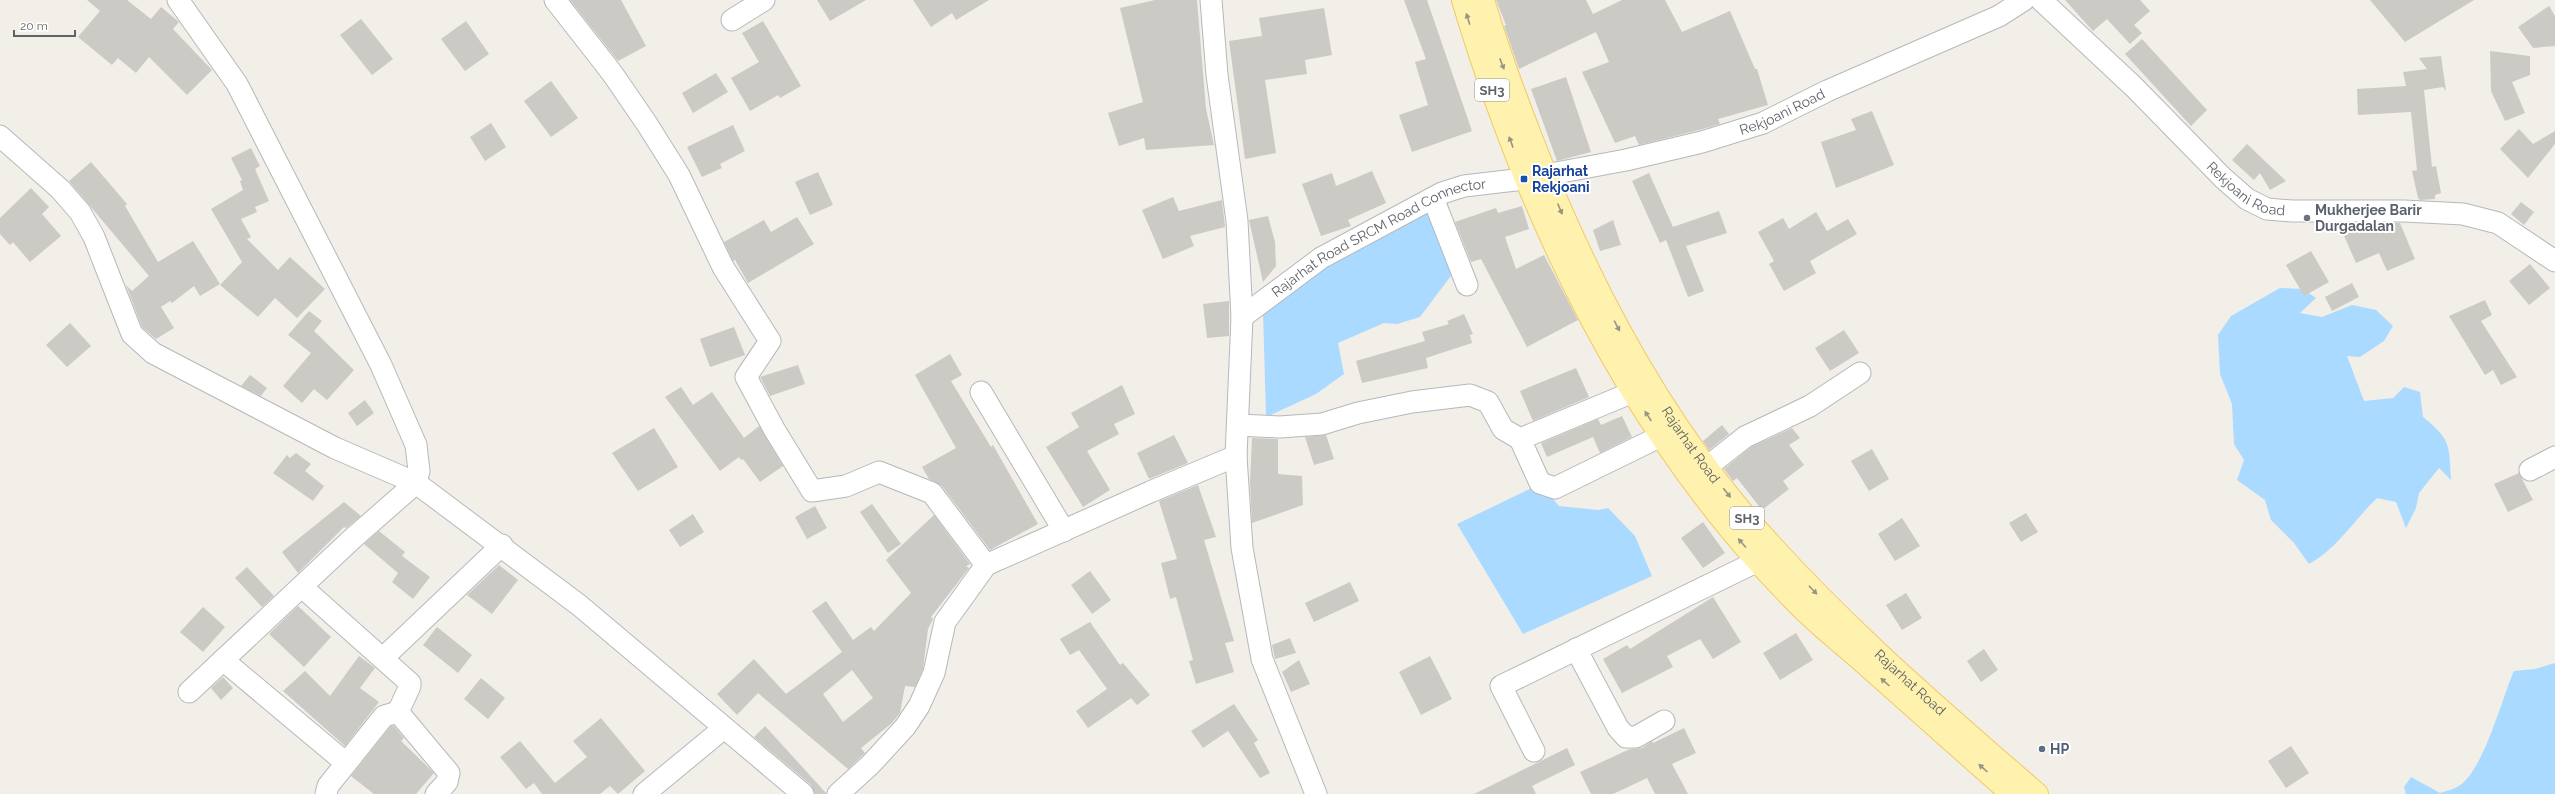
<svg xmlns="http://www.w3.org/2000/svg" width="2555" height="794" viewBox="0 0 2555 794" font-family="Raleway,sans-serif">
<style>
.water{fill:#aadaff}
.building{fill:#cccac5;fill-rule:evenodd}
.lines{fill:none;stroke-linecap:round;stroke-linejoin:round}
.minor-casing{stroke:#b5b8bc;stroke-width:23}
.major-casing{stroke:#f2c960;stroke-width:24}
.minor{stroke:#fff;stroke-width:21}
.major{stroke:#fff2af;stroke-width:22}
.oneway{fill:#979581}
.transit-dot{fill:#1a4fb4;stroke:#fff;stroke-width:1.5}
.worship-dot{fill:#6b7280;stroke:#fff;stroke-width:1.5}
.service-dot{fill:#5c6f8a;stroke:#fff;stroke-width:1.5}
.labels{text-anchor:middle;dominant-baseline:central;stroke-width:4;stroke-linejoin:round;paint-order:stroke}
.shield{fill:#fff;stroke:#8f9295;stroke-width:1}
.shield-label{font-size:13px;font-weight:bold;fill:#5f6368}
.street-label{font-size:14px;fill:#5f6368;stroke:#fff}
.transit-label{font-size:14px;font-weight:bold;fill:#164399;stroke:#fff;text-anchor:start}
.worship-label{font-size:14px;font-weight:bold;fill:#5b616d;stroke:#fff;text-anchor:start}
.service-label{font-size:14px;font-weight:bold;fill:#4e5e75;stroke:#fff;text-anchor:start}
</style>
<rect width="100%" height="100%" fill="#f1efe8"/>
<g class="water">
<path d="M1429 209 1453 273 1420 317 1397 324 1384 323 1338 343 1344 374 1316 394 1266 417 1263 311C1305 268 1376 237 1429 209Z"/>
<path d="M2280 288 2303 289 2316 298 2300 313 2322 317 2352 305 2376 310 2393 326 2384 341 2360 357 2347 356 2364 401 2393 398 2404 387 2420 392 2423 417C2451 440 2449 444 2451 480L2439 468 2419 493 2416 508 2406 528 2396 502 2377 498C2353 521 2338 548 2309 564L2294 543 2271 520 2265 500 2237 480 2244 460 2234 444 2232 404 2220 374 2218 335 2231 316Z"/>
<polygon points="1540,484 1559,506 1598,510 1608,508 1635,536 1652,576 1523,634 1457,524"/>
<path d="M2555 663V794H2406L2404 787 2411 777 2440 793C2445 791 2452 790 2457 787 2483 774 2502 697 2514 671L2535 669Z"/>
</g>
<g class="building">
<polygon points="87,0 127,0 151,19 161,7 179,22 173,29 212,70 187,95 149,57 136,73 118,58 112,65 78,37 100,11"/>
<polygon points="570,0 621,0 646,46 618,61"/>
<polygon points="817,0 866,0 830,21"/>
<polygon points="913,0 989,0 956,20 952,13 931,27"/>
<polygon points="1155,0 1197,0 1206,109 1214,145 1146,150 1144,138 1119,146 1108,113 1143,102 1120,8"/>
<polygon points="1404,0 1427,0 1472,131 1412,152 1399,115 1428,105 1415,62 1426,59"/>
<polygon points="1496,0 1586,0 1593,14 1622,0 1665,0 1682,32 1730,11 1755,69 1757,69 1768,105 1718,119 1720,124 1699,130 1639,145 1635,136 1615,143 1582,72 1609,62 1596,32 1519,69 1504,26 1506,25"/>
<polygon points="2065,0 2140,0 2150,11 2134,25 2142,33 2130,44 2107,19 2093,31"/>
<polygon points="2370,0 2474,0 2405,42"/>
<polygon points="2549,6 2555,16 2555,46 2533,48 2518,27"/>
<polygon points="1324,8 1332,55 1305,60 1307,74 1265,80 1276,153 1245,159 1229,41 1262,36 1259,18"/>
<polygon points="361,19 393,59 372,75 340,35"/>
<polygon points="466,21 489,54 465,71 441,39"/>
<polygon points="763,21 801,86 780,98 778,95 750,111 731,78 759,62 742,33"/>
<polygon points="2142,39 2207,110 2191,126 2125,54"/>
<polygon points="2490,51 2530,56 2530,75 2512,82 2525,113 2505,121 2491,91"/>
<polygon points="2441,56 2446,91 2443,87 2424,90 2432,167 2436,166 2441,193 2435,195 2435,199 2420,200 2418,198 2412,171 2417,170 2411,112 2358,115 2357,89 2406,86 2403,72 2427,69 2419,58"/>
<polygon points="716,73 728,92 693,113 682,93"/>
<polygon points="1566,77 1591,152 1557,161 1531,89"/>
<polygon points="551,81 578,118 551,137 524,101"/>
<polygon points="1872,111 1894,165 1836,188 1821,142 1856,130 1851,119"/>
<polygon points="491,123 506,147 485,161 470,137"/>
<polygon points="733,125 745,151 720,164 722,168 702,177 687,147"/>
<polygon points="2519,129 2533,144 2555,131 2555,144 2528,178 2500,149"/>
<polygon points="2247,144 2268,164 2286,181 2270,190 2260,173 2254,180 2232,160"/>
<polygon points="251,148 260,166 255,169 269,201 255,207 257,212 241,219 251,237 247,239 278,270 290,257 325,289 297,318 275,298 258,317 220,285 242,262 211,209 243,190 240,181 242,180 231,158"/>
<polygon points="91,162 127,204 125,206 158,262 193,241 220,284 200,296 194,286 172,303 170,301 161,307 174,328 156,339 142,327 126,285 132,291 149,276 69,181"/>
<polygon points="1372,171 1386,203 1348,220 1351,226 1321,236 1302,184 1332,173 1336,186"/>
<polygon points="818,172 833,205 810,215 795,182"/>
<polygon points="1649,173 1673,227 1719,211 1727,233 1686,246 1704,291 1688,297 1666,240 1660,243 1632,181"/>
<polygon points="31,188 49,207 42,214 61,236 30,262 13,242 10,245 0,234 0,218"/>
<polygon points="1173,197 1179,211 1222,200 1225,227 1190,236 1194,246 1163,259 1142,210"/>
<polygon points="2521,202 2534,212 2524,225 2511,214"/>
<polygon points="1522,206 1529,229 1505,237 1516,269 1544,255 1578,320 1527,347 1481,259 1471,262 1455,222 1496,208 1498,213"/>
<polygon points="1816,212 1827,231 1848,219 1857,234 1810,261 1816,273 1784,291 1769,264 1774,261 1758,232 1783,218 1789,229"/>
<polygon points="1268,216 1275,242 1276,266 1263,282 1249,220"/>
<polygon points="797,217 814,244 748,283 735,260 733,261 724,242 764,220 771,232"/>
<polygon points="1613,220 1621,245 1600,251 1593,230"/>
<polygon points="2354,223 2400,223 2415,259 2387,271 2379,253 2356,263 2341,229"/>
<polygon points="2311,251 2329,282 2304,296 2286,265"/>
<polygon points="2530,264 2550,288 2529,305 2509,281"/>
<polygon points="2352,283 2359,297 2332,311 2325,297"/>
<polygon points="2485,300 2492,315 2481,321 2517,377 2501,385 2493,370 2485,375 2449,316"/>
<polygon points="1229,301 1229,336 1207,338 1203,304"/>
<polygon points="309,311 322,321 314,331 354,370 327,400 314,389 302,403 283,386 311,353 288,335"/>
<polygon points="1464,314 1473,334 1470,335 1472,343 1426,358 1428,368 1362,383 1356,361 1425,341 1422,332 1449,324 1447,321"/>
<polygon points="70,323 91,346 67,367 46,345"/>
<polygon points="734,327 745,355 710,367 700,339"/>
<polygon points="1844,330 1859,353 1830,371 1815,348"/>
<polygon points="950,354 962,375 951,381 991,447 993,445 1038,524 990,550 942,486 929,479 922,467 956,448 915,375"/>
<polygon points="798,365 805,384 770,396 760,377"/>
<polygon points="1576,368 1589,397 1533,421 1520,391"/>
<polygon points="250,375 267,388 261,396 241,386"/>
<polygon points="1122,385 1135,414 1114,424 1119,434 1087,451 1110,490 1083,507 1046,447 1079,427 1071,413"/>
<polygon points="681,387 693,405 712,392 744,438 759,426 783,466 760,482 743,459 741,460 739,457 720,471 665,397"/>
<polygon points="365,400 374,413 357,426 348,413"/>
<polygon points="1622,416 1632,437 1600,453 1593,437 1547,457 1541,443 1598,419 1601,425"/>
<polygon points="1722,425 1729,434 1709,450 1703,441"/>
<polygon points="654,428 678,467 638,491 612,453"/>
<polygon points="1792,428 1800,438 1789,445 1804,465 1783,481 1789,489 1762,510 1737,478 1733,481 1724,469 1751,447"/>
<polygon points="1174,435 1188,463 1149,479 1137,453"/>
<polygon points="1326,435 1334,459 1314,465 1305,437"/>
<polygon points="1252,438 1278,439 1278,474 1302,476 1303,505 1252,523 1250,482"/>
<polygon points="1872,449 1889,479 1869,491 1851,461"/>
<polygon points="296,453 311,464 305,471 324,486 313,501 273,473 287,455 290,458"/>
<polygon points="2519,473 2533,500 2508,512 2494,484"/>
<polygon points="1198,485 1216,537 1204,540 1234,641 1225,643 1234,672 1196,684 1189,661 1193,660 1176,597 1170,599 1161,563 1177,559 1159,501"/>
<polygon points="344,502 361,516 346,528 344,527 298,573 282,552"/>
<polygon points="872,504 901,544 888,553 860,512"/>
<polygon points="815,506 827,528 807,539 795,517"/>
<polygon points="2026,513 2038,532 2021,542 2009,523"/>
<polygon points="693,514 704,532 680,547 669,530"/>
<path d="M934 515 970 564 966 566 969 568 931 617 933 619 928 629 923 669 915 687 905 686 900 713 892 723 861 748 865 753 848 769 758 693 737 715 717 694 754 659 786 694 842 652 812 611 826 601 853 640 871 627 874 631 911 593 886 560ZM852 670 873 698 843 722 823 694Z"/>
<polygon points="1902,518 1920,546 1895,561 1878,534"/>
<polygon points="1703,522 1725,553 1703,568 1681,538"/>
<polygon points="379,531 405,552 402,556 430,577 413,599 392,582 398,573 364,544"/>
<polygon points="499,565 518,580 492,614 467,595"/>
<polygon points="247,567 274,596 262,607 235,578"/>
<polygon points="1090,571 1111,600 1092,614 1071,585"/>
<polygon points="1350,582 1359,601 1314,622 1305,603"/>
<polygon points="1906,593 1922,618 1902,630 1886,605"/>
<polygon points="1713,597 1741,642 1713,659 1700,639 1667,656 1673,667 1622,693 1603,659 1627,645 1630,649"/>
<polygon points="298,606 331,637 304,667 269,634"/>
<polygon points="203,607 225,627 203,652 180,632"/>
<polygon points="1090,622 1120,665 1123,663 1150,695 1137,705 1131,698 1088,728 1076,711 1107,689 1079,650 1070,655 1060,639"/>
<polygon points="437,627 472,655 458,673 423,645"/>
<polygon points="1796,633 1813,660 1780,680 1763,653"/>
<polygon points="1290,638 1296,653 1275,659 1272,645"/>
<polygon points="1984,649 1998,670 1981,682 1967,661"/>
<polygon points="359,656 375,668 360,688 379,702 345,746 283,691 305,671 330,696"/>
<polygon points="1430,656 1452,699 1421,715 1399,672"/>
<polygon points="1299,660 1310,684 1291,692 1282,672"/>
<polygon points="223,677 233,688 221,700 211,688"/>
<polygon points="481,678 505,698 488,719 464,699"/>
<polygon points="1234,704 1258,740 1254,743 1270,773 1260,778 1228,731 1203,748 1191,731"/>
<polygon points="601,718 645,771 618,794 610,786 600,794 542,794 534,783 526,789 500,757 520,741 555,783 587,757 573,741"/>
<polygon points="391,726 394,726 404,738 401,741 434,773 416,794 374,794 351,776"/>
<polygon points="765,726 826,793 826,794 815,794 811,785 754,737"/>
<polygon points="1684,728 1696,753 1672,764 1688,794 1655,794 1647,778 1613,794 1591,794 1580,772 1630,749 1642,748 1652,741 1653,743"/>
<polygon points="2291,746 2309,773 2286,788 2268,761"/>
<polygon points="1567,748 1575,765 1532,786 1536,794 1474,794"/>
</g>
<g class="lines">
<g class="minor-casing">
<g id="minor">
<polyline points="178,0 237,84 381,365 416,445 419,471 416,483 352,539 189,692"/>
<polyline points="555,0 612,73 647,124 679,175 723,267 770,341 746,377 774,429 812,491 846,486 879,472 932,493 986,565"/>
<polyline points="1211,0 1217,75 1237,221 1242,317 1236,456 1242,548 1262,659 1316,794"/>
<path id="s1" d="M2041 0 2134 87 2223 178 2247 199 2267 209 2292 211H2404L2463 214 2498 223 2555 261"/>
<polyline points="732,20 764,0"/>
<polyline points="0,136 60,189 80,212 94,237 132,334 153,353 335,448 416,483 579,605 803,794"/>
<polyline points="1433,198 1467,285"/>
<path id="s2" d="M1242 317 1321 258 1442 193 1464 186 1524 179 1626 160 1702 142 1763 123 1827 91 1999 16 2024 0"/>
<polyline points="981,392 1064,531"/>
<polyline points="1238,425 1280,427 1322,424 1358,413 1412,402 1470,395 1488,402 1503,429 1520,439 1633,392"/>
<polyline points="1520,439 1540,483 1555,488 1661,436"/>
<polyline points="1707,467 1745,437 1810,406 1860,373"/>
<polyline points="2530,470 2555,457"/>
<polyline points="302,587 410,683 410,686 398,712 449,773 447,782 436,794"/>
<polyline points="1576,649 1618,728 1626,737 1636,737 1664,721"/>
<polyline points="383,658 502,545"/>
<polyline points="223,660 346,763"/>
<polyline points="1534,751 1501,686 1758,561"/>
<polyline points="326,794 328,786 384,716 398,712"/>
<polyline points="644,794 724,728"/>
<polyline points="838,794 870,765 905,727 919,706 934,673 945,622 986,565 1150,492 1236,456"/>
</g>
</g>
<g class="major-casing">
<g id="major">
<path d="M1463 0C1530 223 1634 441 1801 607 1823 629 1848 648 1871 669 1918 711 1965 752 2012 794"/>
<path id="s3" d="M1483 0C1497 48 1514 94 1532 140 1583 272 1649 401 1740 510 1829 615 1933 704 2037 794"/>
</g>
</g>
<use href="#minor" class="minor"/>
<use href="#major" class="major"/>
</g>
<defs><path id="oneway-solid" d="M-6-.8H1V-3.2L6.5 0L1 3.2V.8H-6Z"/></defs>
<g class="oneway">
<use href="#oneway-solid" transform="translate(1468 19) rotate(-107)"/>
<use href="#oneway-solid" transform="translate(1502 64) rotate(69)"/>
<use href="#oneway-solid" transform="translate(1511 142) rotate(-110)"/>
<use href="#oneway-solid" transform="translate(1560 209) rotate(67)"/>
<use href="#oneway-solid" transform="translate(1617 326) rotate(62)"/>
<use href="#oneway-solid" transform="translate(1648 416) rotate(-123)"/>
<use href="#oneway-solid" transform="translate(1727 493) rotate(52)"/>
<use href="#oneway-solid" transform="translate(1742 543) rotate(-131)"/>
<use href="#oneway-solid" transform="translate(1813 590) rotate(46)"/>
<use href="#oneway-solid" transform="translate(1885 682) rotate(-138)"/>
<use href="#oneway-solid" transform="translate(1983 768) rotate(-138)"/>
</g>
<rect class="transit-dot" x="1520" y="175" width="8" height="8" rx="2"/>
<circle class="worship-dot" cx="2307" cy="218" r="4"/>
<circle class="service-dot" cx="2042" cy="749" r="4"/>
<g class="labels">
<g class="shield">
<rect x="1475" y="79" width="34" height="22" rx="3"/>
<rect x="1730" y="507" width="34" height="22" rx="3"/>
</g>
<g class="shield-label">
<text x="1492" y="90">SH3</text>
<text x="1747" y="518">SH3</text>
</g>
<g class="street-label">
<text stroke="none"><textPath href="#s2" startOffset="587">Rekjoani Road</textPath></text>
<text stroke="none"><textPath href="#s1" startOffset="281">Rekjoani Road</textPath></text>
<text stroke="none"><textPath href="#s2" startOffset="160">Rajarhat Road SRCM Road Connector</textPath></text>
<text stroke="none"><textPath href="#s3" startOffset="493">Rajarhat Road</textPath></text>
<text stroke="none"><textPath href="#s3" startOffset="817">Rajarhat Road</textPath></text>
</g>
<g class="transit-label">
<text x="1532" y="171">Rajarhat<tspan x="1532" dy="16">Rekjoani</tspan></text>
</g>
<g class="worship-label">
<text x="2315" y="210">Mukherjee Barir<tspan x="2315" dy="16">Durgadalan</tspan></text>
</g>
<g class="service-label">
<text x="2050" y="749">HP</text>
</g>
</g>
<path d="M14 30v6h61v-6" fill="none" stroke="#5f6368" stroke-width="2"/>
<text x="20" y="30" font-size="12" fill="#5f6368" stroke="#ffffff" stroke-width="3" paint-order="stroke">20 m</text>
</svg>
